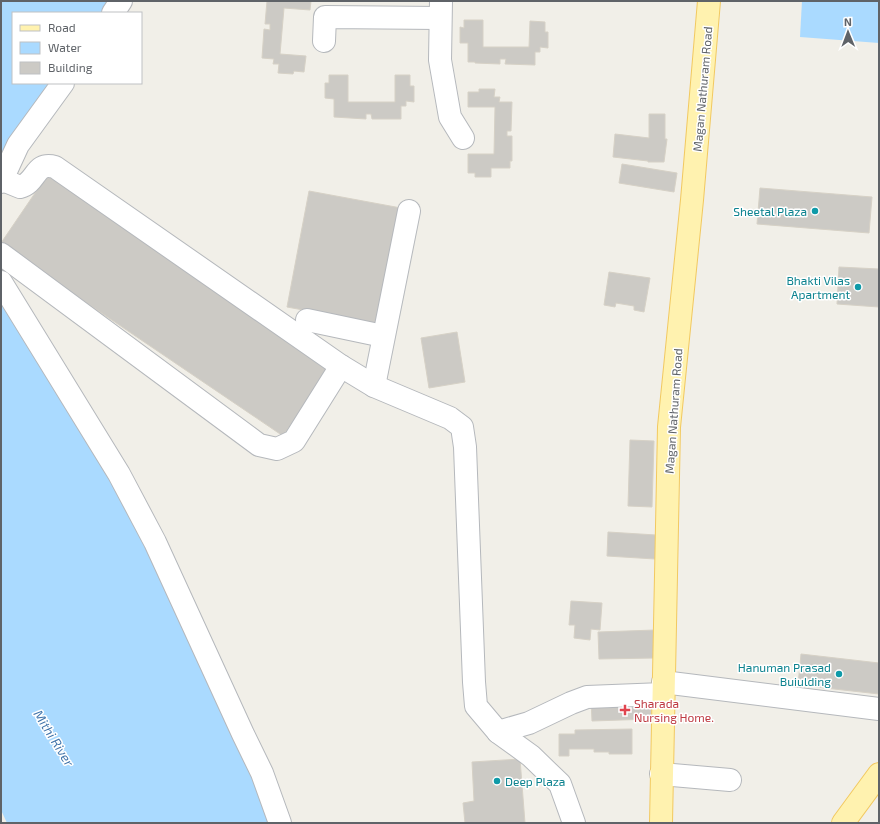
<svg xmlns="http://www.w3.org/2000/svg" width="880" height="824" viewBox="0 0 880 824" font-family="'Exo 2',sans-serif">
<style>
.water{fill:#aadaff}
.building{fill:#cccac5;stroke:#d6d1c6}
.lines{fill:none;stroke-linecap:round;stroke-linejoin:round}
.minor-casing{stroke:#b5b8bc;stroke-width:24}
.major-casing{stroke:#f2c960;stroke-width:24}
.minor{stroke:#fff;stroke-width:22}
.major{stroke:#fff2af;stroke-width:22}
.culture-dot{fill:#0f9aa8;stroke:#fff;stroke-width:1.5}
.health-dot{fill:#e0444e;stroke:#fff;stroke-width:1.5}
.labels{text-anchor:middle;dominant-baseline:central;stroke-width:3;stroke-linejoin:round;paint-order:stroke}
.street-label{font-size:12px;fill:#5f6368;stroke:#fff}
.culture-label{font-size:12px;fill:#0d838f;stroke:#fff;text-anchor:end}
.health-label{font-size:12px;fill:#be3a42;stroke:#fff;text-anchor:start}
.water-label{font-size:13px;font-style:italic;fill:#4174aa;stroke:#fff}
</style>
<rect width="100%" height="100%" fill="#f1efe8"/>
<g class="water">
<polygon points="1,1 117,1 110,13 13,13 13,83 57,83 1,167"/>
<polygon points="802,1 879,1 879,43 800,37"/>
<polygon points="1,295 137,516 272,823 7,823 1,810"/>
</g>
<g class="building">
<polygon points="267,1 311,1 310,10 284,8 280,54 306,56 304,72 294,71 293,74 278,73 279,64 273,64 274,59 262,58 264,29 270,30 270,24 265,24"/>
<polygon points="464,20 483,20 483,47 529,47 530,21 545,22 545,32 548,32 548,48 540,47 540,52 535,52 535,65 505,64 506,59 500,59 500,64 475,63 475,62 468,62 468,43 460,43 460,27 464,28"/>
<polygon points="329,75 348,75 348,102 395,102 395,75 410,75 410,86 414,86 414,102 406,101 406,106 401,106 401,119 372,119 371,114 366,114 366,119 334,117 334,99 325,98 325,83 329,83"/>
<polygon points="479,89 495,89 494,97 500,97 499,102 512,102 511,131 507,131 507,136 512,136 512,161 510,161 510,168 491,168 491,177 475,177 475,173 468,173 468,154 494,154 495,107 468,107 468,92 479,92"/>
<polygon points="649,114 665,114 665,139 667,139 664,162 648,162 648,161 613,157 615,134 649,138"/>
<polygon points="622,164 677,173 674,192 619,183"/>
<polygon points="50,171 333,363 283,436 1,245 1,243"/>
<polygon points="760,188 872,197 869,233 757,224"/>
<polygon points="309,191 401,208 379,324 287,307"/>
<polygon points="839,267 879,269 879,307 837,304"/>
<polygon points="609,272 650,278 644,312 634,310 634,306 616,303 615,307 604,305"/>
<polygon points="457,332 465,382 429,388 421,338"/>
<polygon points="630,440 654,441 652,507 628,506"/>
<polygon points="608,532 656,535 655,559 607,556"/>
<polygon points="571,601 602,603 600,630 591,629 590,640 574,638 575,625 569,625"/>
<polygon points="655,630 655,658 599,659 598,632"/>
<polygon points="801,654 879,663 879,694 798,685"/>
<polygon points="651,699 651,719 592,721 591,700"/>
<polygon points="632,729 632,754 609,754 609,752 594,752 594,749 569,749 569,756 559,756 559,734 575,734 575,730"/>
<polygon points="520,759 525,823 465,823 463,803 474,801 472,762"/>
</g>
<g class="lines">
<g class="minor-casing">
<g id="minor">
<polyline points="441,1 440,60 450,117 463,138"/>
<polyline points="113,13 121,1"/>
<polyline points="324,41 325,17 440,18"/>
<path d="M3 180 20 187C37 183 34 161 55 167L341 366 374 386 450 418 462 427 465 447 474 682 476 706 498 732 531 756 560 784 574 823"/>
<polyline points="1,182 18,145 63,83"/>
<polyline points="1,254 259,445 277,449 294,441 341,366"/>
<polyline points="1,282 119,474 155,542 243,734 262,773 280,823"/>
<polyline points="307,320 383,336"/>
<polyline points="374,386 409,211"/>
<polyline points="663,682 879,709"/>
<polyline points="498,732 529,723 571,703 587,697 663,694"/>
<polyline points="661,774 730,780"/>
</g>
</g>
<g class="major-casing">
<g id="major">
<polyline points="661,823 669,427 692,200 709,1"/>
<polyline points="843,823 879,774"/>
</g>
</g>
<use href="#minor" class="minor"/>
<use href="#major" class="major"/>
</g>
<g class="culture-dot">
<circle cx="815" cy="211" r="4"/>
<circle cx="858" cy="287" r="4"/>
<circle cx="839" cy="674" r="4"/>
<circle cx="497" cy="781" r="4"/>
</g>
<path class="health-dot" d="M623 704h4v4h4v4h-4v4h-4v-4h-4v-4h4z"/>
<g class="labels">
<g class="street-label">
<text transform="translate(702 89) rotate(-85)">Magan Nathuram Road</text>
<text transform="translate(673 411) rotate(-86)">Magan Nathuram Road</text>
</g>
<g class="culture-label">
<text x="807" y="211">Sheetal Plaza</text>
<text x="850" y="280">Bhakti Vilas<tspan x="850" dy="14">Apartment</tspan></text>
<text x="831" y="667">Hanuman Prasad<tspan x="831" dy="14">Buiulding</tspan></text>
<text x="505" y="781" text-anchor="start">Deep Plaza</text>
</g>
<g class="health-label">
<text x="634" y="703">Sharada<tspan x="634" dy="14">Nursing Home.</tspan></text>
</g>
<g class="water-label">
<text transform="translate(54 738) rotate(58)">Mithi River</text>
</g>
</g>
<rect width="880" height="824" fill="none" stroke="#5f6368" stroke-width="4"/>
<rect x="12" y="12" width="130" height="72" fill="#ffffff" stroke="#bfc1c3"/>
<rect x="20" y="25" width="20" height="6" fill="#fff2af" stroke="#bfc1c3"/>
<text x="48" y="32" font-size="12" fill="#5f6368">Road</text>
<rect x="20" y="42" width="20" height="12" fill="#aadaff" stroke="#bfc1c3"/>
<text x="48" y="52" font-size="12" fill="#5f6368">Water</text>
<rect x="20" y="62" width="20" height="12" fill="#cccac5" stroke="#bfc1c3"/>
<text x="48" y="72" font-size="12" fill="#5f6368">Building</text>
<g transform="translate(848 32) rotate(359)" stroke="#ffffff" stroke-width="3" paint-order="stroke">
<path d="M0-3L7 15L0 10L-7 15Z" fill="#5f6368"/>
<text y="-6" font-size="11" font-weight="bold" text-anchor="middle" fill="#5f6368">N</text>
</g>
</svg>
